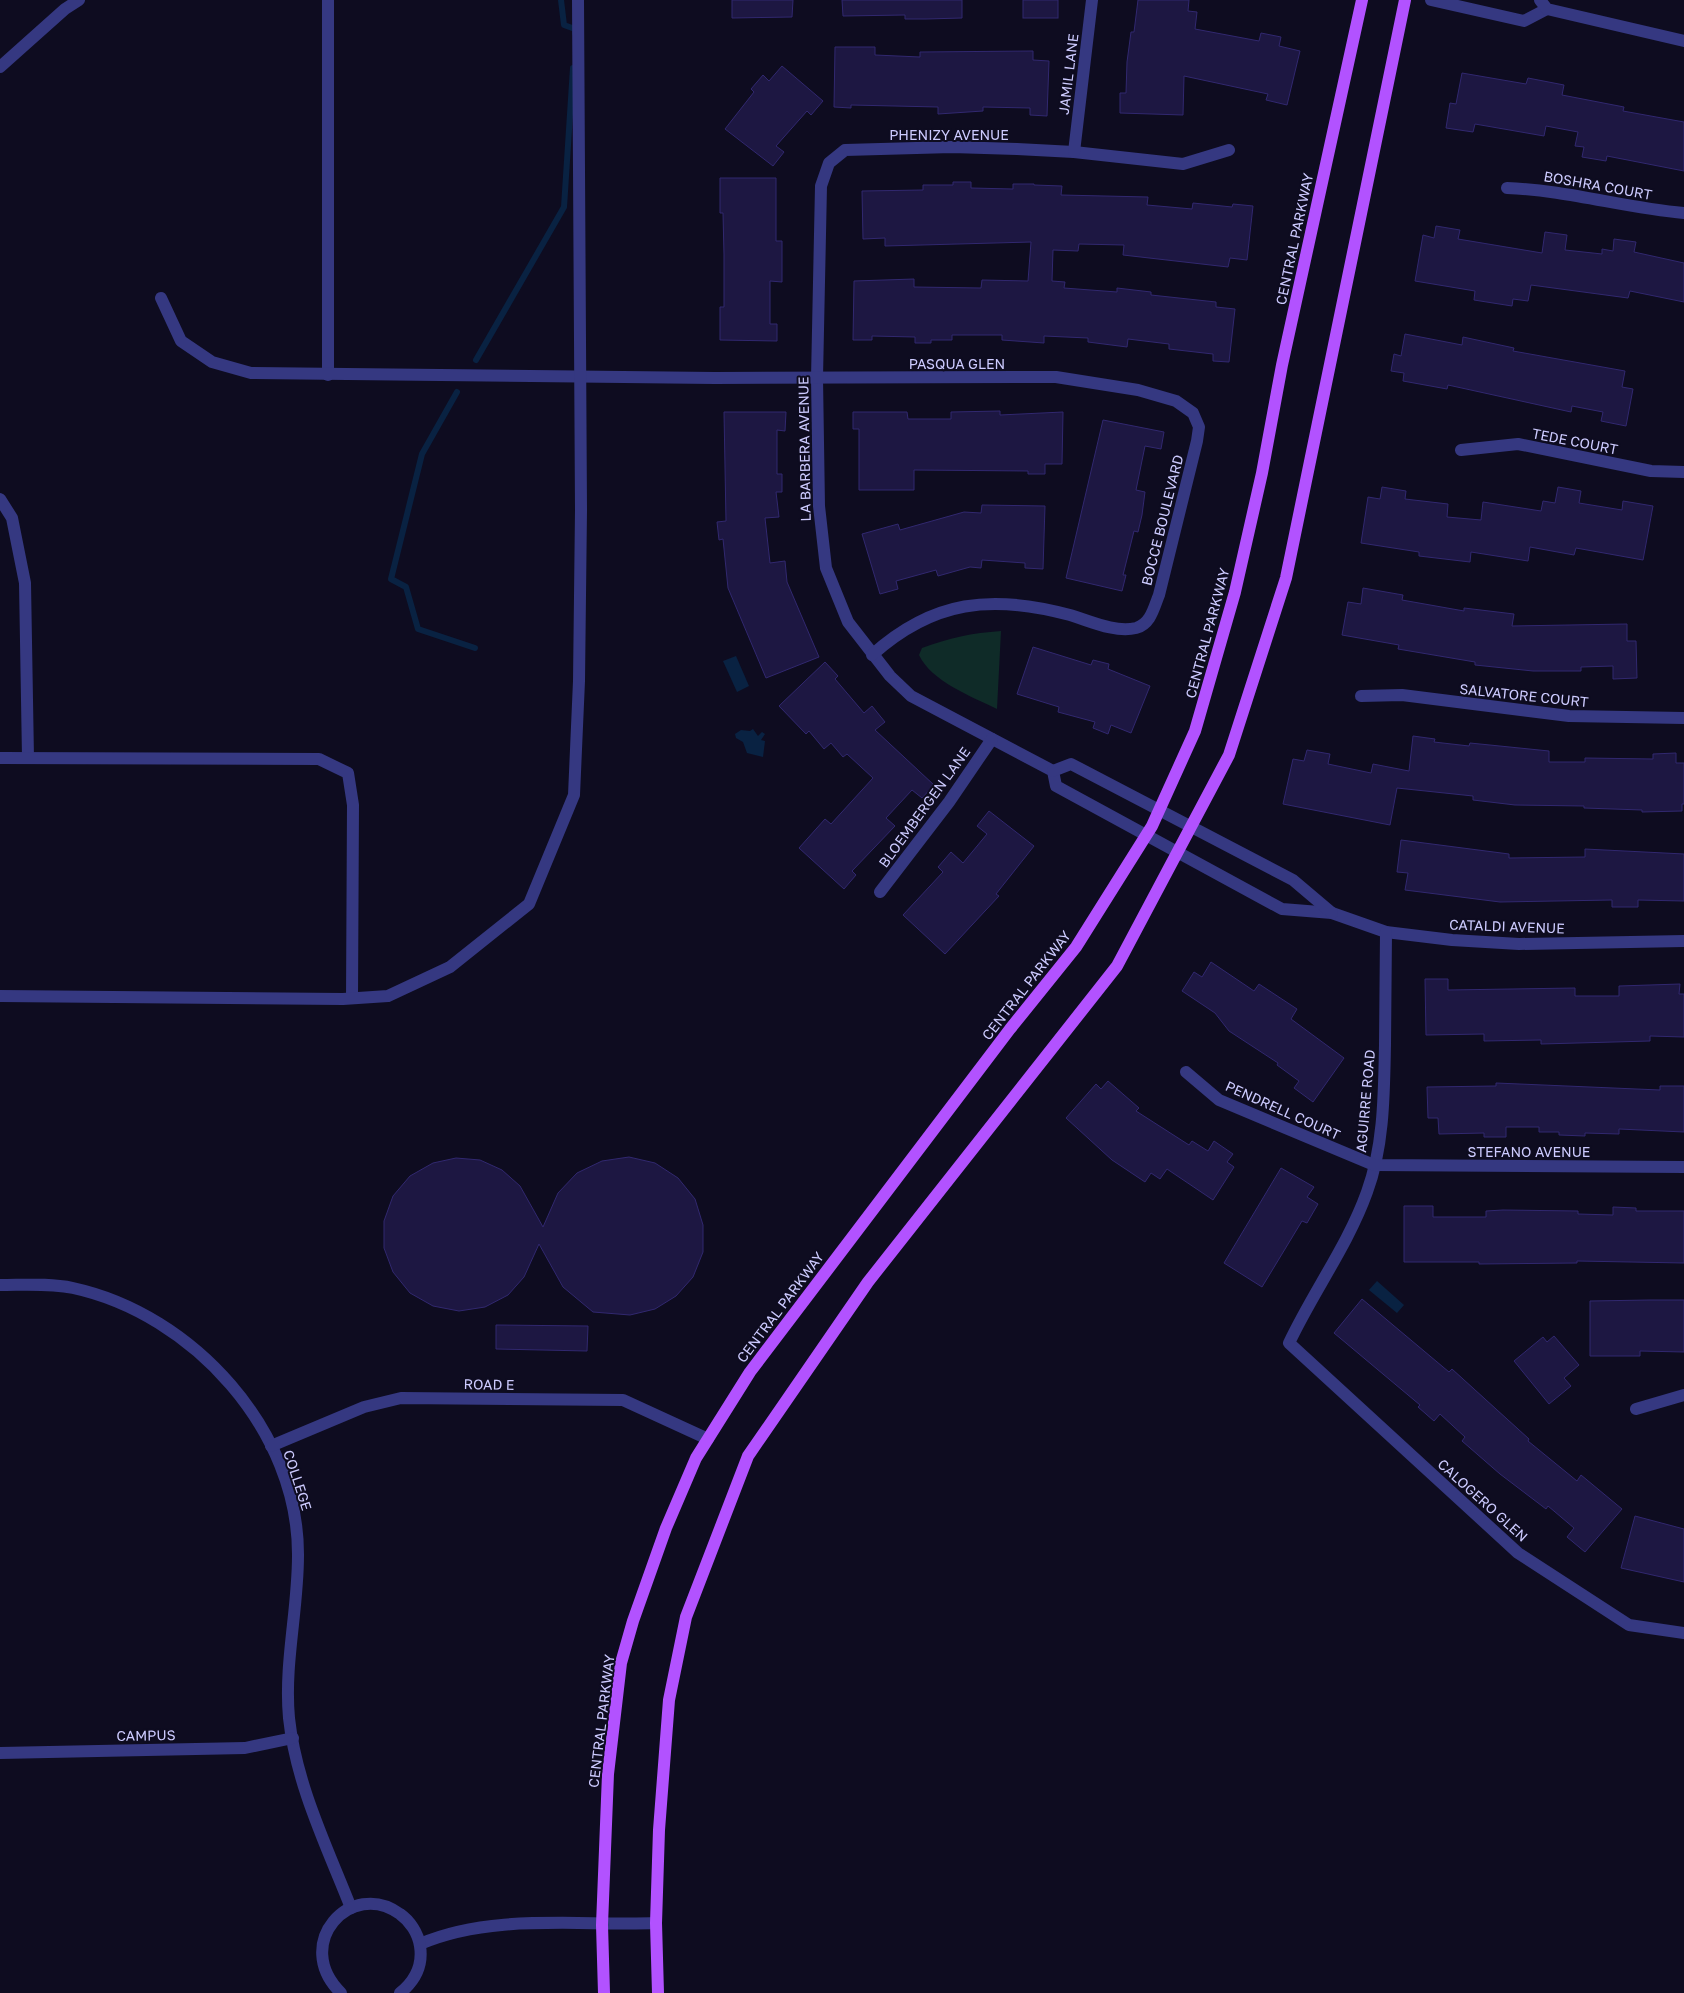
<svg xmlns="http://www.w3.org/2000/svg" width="1684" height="1993" viewBox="0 0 1684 1993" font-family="'Golos Text',sans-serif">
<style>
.green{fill:#0f2b28}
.water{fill:#092242}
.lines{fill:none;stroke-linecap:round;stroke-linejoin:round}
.stream{stroke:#092242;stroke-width:6}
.building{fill:#1d1742;stroke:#31286f}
.minor{stroke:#353881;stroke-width:12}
.major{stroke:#b252ff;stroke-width:12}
.labels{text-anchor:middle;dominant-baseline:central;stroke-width:4;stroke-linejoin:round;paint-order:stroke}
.street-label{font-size:14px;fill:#cdcbff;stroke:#0e0c20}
</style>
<rect width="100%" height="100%" fill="#0e0c20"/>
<path class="green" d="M1001 631 997 709C971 696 932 682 919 655L922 648C949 638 972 633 1001 631Z"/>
<g class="water">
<polygon points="736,656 749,686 737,692 723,661"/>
<polygon points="753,729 758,736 762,732 765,734 761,740 765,741 763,757 747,753 743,742 736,738 735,734 741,730 750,731"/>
<polygon points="1377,1281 1404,1305 1397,1313 1369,1290"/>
</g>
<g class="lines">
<g class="stream">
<polyline points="561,0 564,25 575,29 575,33"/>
<polyline points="476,360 564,207 573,68"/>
<polyline points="457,392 422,454 391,579 406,587 418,629 475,648"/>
</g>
</g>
<g class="building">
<polygon points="732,0 793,0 792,17 732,18"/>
<polygon points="842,0 962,0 962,18 926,19 905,19 905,15 843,16"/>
<rect x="1023" y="0" width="35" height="18"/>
<polygon points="1138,0 1189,0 1188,11 1197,12 1195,29 1259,41 1261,33 1281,37 1279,46 1300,51 1287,105 1266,100 1268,94 1184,76 1183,115 1120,113 1120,93 1126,93 1127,62 1131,32 1134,32"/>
<polygon points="835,47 875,47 875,55 920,57 920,52 1033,51 1033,60 1049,61 1047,116 1030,115 1030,108 983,107 983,111 938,114 938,107 851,105 851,108 834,107"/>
<polygon points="782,66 823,101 811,115 807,111 776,146 784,152 773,166 725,129 754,92 751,89 763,75 769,81"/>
<polygon points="1462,73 1526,84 1528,78 1564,85 1562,95 1624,107 1623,111 1684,122 1684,171 1607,156 1606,161 1582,157 1584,147 1575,146 1578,132 1546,126 1544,136 1475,124 1473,132 1446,128 1450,103 1456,104"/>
<polygon points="720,178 776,178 776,241 782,241 782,282 770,281 770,324 777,324 777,341 720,340 720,307 724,307 724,255 723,213 720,213"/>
<polygon points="953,182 971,182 971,188 1013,189 1013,184 1034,184 1034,185 1062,186 1061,195 1148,197 1147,205 1192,209 1193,203 1232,207 1233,204 1253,206 1247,260 1230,258 1228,267 1123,255 1124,245 1079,244 1078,251 1053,250 1052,281 1065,282 1064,288 1117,292 1117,288 1151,292 1151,295 1216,302 1216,307 1235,309 1229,362 1213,361 1213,354 1169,349 1169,344 1128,339 1127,347 1088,342 1088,338 1044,336 1044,343 1002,340 1002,335 952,335 952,340 931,340 931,343 915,343 915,337 872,336 872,340 853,340 854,281 914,279 914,287 981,288 982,280 1028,281 1031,242 885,246 885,238 863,239 862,191 923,190 923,185 953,185"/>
<polygon points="1436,226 1460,230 1458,239 1542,253 1545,232 1567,235 1565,250 1602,254 1602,249 1613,251 1614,239 1636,242 1634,252 1684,263 1684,302 1630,291 1628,298 1531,285 1528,301 1513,299 1512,306 1474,300 1475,291 1415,281 1423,235 1434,238"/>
<polygon points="1405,334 1462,345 1463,337 1514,348 1513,351 1625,371 1622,387 1633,389 1626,426 1601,421 1603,412 1572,406 1571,412 1448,385 1447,389 1403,381 1404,373 1391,371 1394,354 1401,356"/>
<polygon points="1000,411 1000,415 1063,412 1062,464 1045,464 1045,474 1028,474 1028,471 914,470 914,490 859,490 859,429 853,429 853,412 907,412 908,419 951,419 951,412"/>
<polygon points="724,412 786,412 785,431 777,430 777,474 782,474 782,492 776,492 779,517 765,518 770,563 785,561 787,582 819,657 766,678 728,588 723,539 719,540 717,522 726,521"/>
<polygon points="1103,420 1164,432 1161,449 1145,446 1136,490 1145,492 1142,515 1138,532 1134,531 1123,575 1126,575 1122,591 1066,578"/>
<polygon points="1382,487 1406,491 1405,499 1448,504 1447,517 1481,520 1483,502 1541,511 1543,501 1555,503 1558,487 1581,491 1579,503 1622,510 1623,501 1653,506 1643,560 1576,548 1574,555 1530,547 1528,561 1471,552 1470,562 1419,556 1419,552 1361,543 1368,497 1380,499"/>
<polygon points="982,505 1045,506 1043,569 1025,568 1025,563 982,560 981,568 970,567 938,576 936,570 896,581 898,589 880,594 862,534 898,524 900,530 964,512 981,513"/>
<polygon points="1363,588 1403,595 1402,600 1464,611 1464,608 1514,614 1512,626 1627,624 1627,641 1636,641 1637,678 1613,679 1613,666 1581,667 1581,671 1533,671 1475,665 1475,662 1398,649 1399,645 1342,635 1348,602 1361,604"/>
<polygon points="1033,647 1091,665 1093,660 1109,664 1108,669 1150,686 1131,733 1111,725 1108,734 1093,728 1095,722 1058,712 1059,707 1017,694"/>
<polygon points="825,662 838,676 835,679 864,713 872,706 885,722 875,730 934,785 922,798 912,790 886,818 895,826 852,871 856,875 844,889 799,848 825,819 831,824 873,778 847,754 843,757 831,743 824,749 809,731 806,734 779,706"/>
<polygon points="1413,736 1435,739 1434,742 1469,746 1470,743 1549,751 1549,762 1585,762 1585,758 1653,759 1653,754 1676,753 1676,763 1684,763 1684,804 1682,804 1682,811 1642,812 1642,810 1584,808 1584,806 1515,805 1473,800 1473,796 1397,788 1390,825 1283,804 1293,759 1304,761 1307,750 1330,754 1328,764 1371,773 1373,764 1409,771"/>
<polygon points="989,811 1034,846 996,894 999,896 945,954 903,915 943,872 938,867 951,852 963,863 987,834 977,826"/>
<polygon points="1401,840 1509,854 1509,858 1585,857 1585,849 1684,854 1684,901 1638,900 1638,907 1612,907 1612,900 1500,902 1405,890 1408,873 1397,872"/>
<polygon points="1211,962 1254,991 1259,984 1297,1009 1291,1019 1344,1058 1313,1102 1294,1088 1299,1081 1277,1065 1278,1063 1229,1031 1215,1013 1182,991 1194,972 1202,977"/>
<polygon points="1425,979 1448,979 1448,990 1575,988 1575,996 1619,996 1619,986 1680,984 1679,994 1684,994 1684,1037 1650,1036 1650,1041 1541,1044 1541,1040 1484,1041 1484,1034 1426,1035"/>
<polygon points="1108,1081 1139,1108 1136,1111 1189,1145 1192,1141 1208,1151 1214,1141 1233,1154 1227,1162 1234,1167 1213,1200 1167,1169 1160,1179 1151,1173 1145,1182 1112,1160 1066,1118 1096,1084 1101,1089"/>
<polygon points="1496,1083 1660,1090 1660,1086 1684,1086 1684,1132 1619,1129 1619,1134 1585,1133 1585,1136 1559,1135 1559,1132 1539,1132 1539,1127 1506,1127 1506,1137 1484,1137 1484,1133 1439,1134 1438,1118 1428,1118 1427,1087 1496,1086"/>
<polygon points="629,1157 655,1163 678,1178 695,1199 703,1225 703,1252 693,1277 676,1296 655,1309 630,1315 593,1312 563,1287 539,1244 524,1277 508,1295 485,1307 459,1311 433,1306 410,1293 393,1272 384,1248 384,1221 393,1196 410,1176 433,1163 456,1158 480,1160 502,1170 520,1186 543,1227 558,1193 577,1173 602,1161"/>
<polygon points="1281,1168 1314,1187 1307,1197 1318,1204 1307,1223 1302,1221 1262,1287 1224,1263"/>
<polygon points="1404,1206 1433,1206 1433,1217 1486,1217 1486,1211 1503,1210 1578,1211 1578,1214 1613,1215 1613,1207 1636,1208 1636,1211 1684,1211 1684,1263 1577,1261 1577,1263 1479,1264 1479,1262 1404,1262"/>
<polygon points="1362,1299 1449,1372 1452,1369 1529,1439 1528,1441 1577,1481 1581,1475 1622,1509 1585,1552 1567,1537 1574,1528 1548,1506 1546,1509 1500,1474 1462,1441 1465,1437 1440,1414 1434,1421 1418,1407 1420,1405 1334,1333"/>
<polygon points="1649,1300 1684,1300 1684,1352 1640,1351 1640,1356 1590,1356 1590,1301"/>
<polygon points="496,1325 588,1326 587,1351 496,1349"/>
<polygon points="1554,1336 1579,1365 1564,1378 1571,1386 1549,1404 1514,1361 1543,1337 1547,1342"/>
<polygon points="1635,1516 1684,1529 1684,1582 1621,1568"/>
</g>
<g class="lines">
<g class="minor">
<polyline points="328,0 328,375"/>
<polyline points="1431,0 1524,21 1547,9"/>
<polyline points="1540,0 1547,9 1684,41"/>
<polyline points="0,67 65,9 79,0"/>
<polyline points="1229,150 1183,164 1074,152 1017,149 952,147 845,150 829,163 821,186 817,378 819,506 826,568 848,622 890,676 911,696 1053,771 1056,786 1282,909 1332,913 1386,932 1452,940 1519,944 1684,941"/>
<polyline points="1074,152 1092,0"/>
<path d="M1507 188C1567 190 1625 208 1684 213"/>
<path d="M161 298 181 341 212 362 251 373 715 378 1056 377 1138 390 1176 401 1193 413 1199 427 1197 441 1159 595C1154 607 1151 624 1136 628 1115 633 1090 621 1070 615 992 594 933 600 872 655"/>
<polyline points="1461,450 1518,444 1651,471 1684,472"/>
<polyline points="0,499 12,518 25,583 28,758"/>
<polyline points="1361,696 1402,695 1569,716 1684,718"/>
<polyline points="0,758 319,759 348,773 353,805 352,998"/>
<polyline points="1053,771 1071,764 1293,880 1332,913"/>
<polyline points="880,892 949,802 992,739"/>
<path d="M1386 932C1386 970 1385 1008 1385 1045 1384 1094 1384 1146 1367 1192 1348 1245 1313 1292 1289 1343L1518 1553 1629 1625 1684 1633"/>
<polyline points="0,996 343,999 388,996 450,967 529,904 574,795 579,681 581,510 578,0"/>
<polyline points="1186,1072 1219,1100 1374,1165 1684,1167"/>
<path d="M0 1285C24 1285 49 1283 73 1288 193 1314 299 1431 298 1556 298 1610 284 1664 289 1718 296 1784 327 1847 351 1908"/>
<polyline points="1636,1409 1684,1395"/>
<polyline points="271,1446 364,1407 401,1398 623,1400 708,1439"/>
<polyline points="0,1753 245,1748 293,1738"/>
<path d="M420 1944C492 1913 579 1926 656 1923"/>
<path d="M341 1993C291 1944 351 1878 400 1914 410 1921 418 1933 420 1946 423 1965 415 1981 400 1993"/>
</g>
<g class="major">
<polyline points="604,1993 602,1925 608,1774 621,1663 633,1621 666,1528 696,1458 750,1372 1010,1029 1076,947 1152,826 1195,731 1235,592 1262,473 1282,365 1362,0"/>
<polyline points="658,1993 656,1923 659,1830 669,1700 686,1617 748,1456 868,1282 1117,966 1229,755 1286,578 1405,0"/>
</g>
</g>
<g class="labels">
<g class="street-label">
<text transform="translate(1068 74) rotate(-83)">JAMIL LANE</text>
<text x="949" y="134">PHENIZY AVENUE</text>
<text transform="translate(1598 185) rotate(10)">BOSHRA COURT</text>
<text transform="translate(1294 239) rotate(-78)">CENTRAL PARKWAY</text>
<text x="957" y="363">PASQUA GLEN</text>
<text transform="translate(1575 441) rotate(11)">TEDE COURT</text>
<text transform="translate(804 449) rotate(-91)">LA BARBERA AVENUE</text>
<text transform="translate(1162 520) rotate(-76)">BOCCE BOULEVARD</text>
<text transform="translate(1207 633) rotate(-75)">CENTRAL PARKWAY</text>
<text transform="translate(1524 695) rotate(6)">SALVATORE COURT</text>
<text transform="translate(924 807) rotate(-54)">BLOEMBERGEN LANE</text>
<text transform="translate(1507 926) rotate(2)">CATALDI AVENUE</text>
<text transform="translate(1026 985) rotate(-52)">CENTRAL PARKWAY</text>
<text transform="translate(1365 1101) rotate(-85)">AGUIRRE ROAD</text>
<text transform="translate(1283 1110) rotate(24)">PENDRELL COURT</text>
<text x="1529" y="1151">STEFANO AVENUE</text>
<text transform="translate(780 1307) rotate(-53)">CENTRAL PARKWAY</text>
<text transform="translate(489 1384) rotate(1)">ROAD E</text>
<text transform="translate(298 1480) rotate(72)">COLLEGE</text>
<text transform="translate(1483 1500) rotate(42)">CALOGERO GLEN</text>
<text transform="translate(601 1721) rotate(-83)">CENTRAL PARKWAY</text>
<text transform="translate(146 1735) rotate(-1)">CAMPUS</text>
</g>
</g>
</svg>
